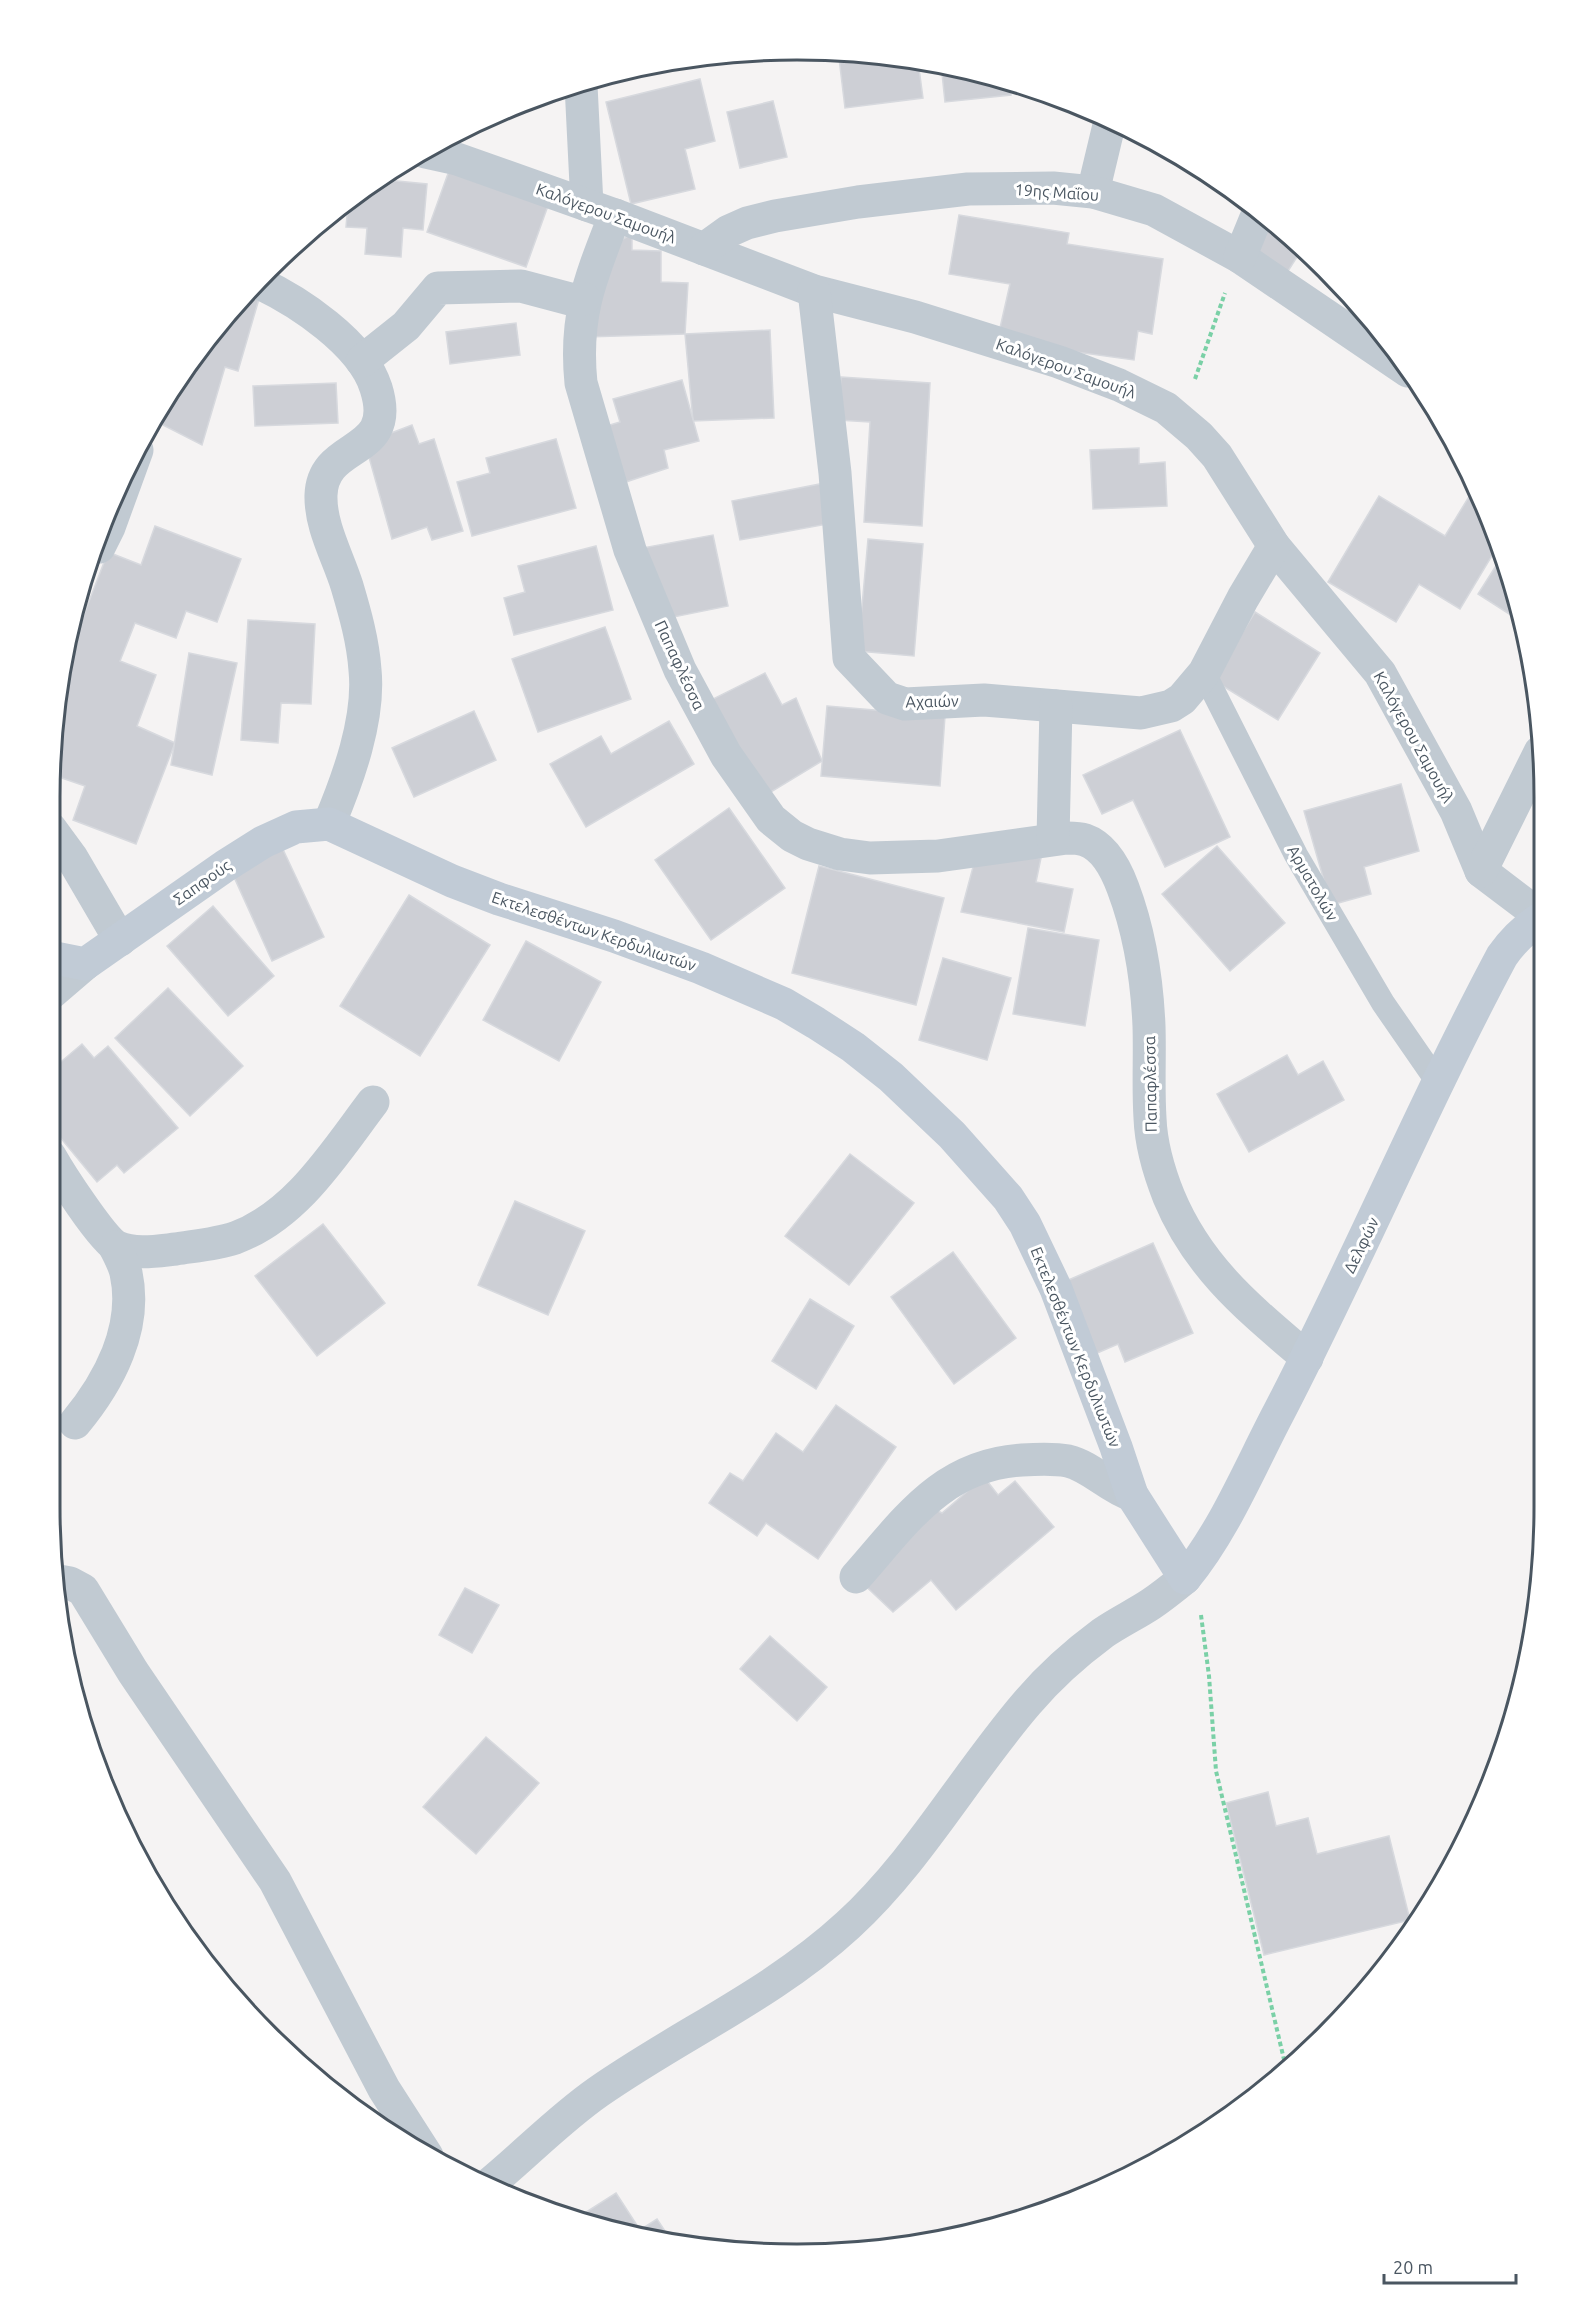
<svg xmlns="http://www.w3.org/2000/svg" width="1594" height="2304" viewBox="0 0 1594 2304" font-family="Ubuntu,sans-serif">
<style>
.building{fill:#cdcfd5;stroke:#d7d9de;stroke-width:1.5}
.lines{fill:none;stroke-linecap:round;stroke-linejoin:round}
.path{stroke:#7ad0a6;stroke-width:4;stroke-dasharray:4.5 3;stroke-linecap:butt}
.lane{stroke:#c1cad2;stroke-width:24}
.street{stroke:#c1cad2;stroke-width:33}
.secondary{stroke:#c1cbd6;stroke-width:33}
.labels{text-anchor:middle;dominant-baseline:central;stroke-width:6;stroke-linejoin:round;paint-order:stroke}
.street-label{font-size:16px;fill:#4a5661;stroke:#fff}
.rim{fill:none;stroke:#4a5661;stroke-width:3}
</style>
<rect width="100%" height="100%" fill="#f5f3f3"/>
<g class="building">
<polygon points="857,55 918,61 923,98 845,108 839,58"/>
<polygon points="941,64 1009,84 1011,95 945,102"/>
<polygon points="700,79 715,141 685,149 695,189 631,204 606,102"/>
<polygon points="773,101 787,157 740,168 727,112"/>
<polygon points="450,168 549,203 526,267 427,232"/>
<polygon points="377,179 427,184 423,230 403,228 401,257 365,254 367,228 346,227 348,204"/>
<polygon points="959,215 1069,233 1067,244 1163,259 1152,334 1138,331 1134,360 997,341 1010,284 949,274"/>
<polygon points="1260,215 1302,249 1285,276 1245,244"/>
<polygon points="632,234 632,250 661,251 661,282 688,283 685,334 586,337 601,251"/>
<polygon points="249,290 261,292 238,371 225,367 202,445 155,421 204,342"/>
<polygon points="516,323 520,355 450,364 446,332"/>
<polygon points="770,330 774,418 693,421 685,334"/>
<polygon points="841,377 930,383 922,526 864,522 870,422 838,420"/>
<polygon points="682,380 699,441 664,450 668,468 611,487 593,430 620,422 613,399"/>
<polygon points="336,383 338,423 255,426 253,386"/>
<polygon points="412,425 419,444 434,439 463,531 432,540 427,527 392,539 365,443"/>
<polygon points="556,439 576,508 472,536 457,482 490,473 486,458"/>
<polygon points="1139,448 1139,464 1165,462 1167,506 1093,509 1090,450"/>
<polygon points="825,483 833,523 740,540 732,501"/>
<polygon points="1473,490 1476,492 1496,549 1460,609 1419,584 1396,622 1328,582 1379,496 1445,536"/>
<polygon points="155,526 241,559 217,622 186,611 176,638 135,623 120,661 156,675 137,726 175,743 136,844 73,820 85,786 56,776 61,763 53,760 63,657 69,642 73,643 108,552 141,565"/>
<polygon points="713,535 728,606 659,620 637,549"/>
<polygon points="868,539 923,544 914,656 858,651"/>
<polygon points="596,546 613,610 514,635 504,598 525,592 518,566"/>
<polygon points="1499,561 1520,621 1478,594"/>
<polygon points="1255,612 1320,653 1278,720 1213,680"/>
<polygon points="248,620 315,624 311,704 281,703 278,743 241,740"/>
<polygon points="605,627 631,699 538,732 512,659"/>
<polygon points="189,653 237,663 212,775 171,765"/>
<polygon points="765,673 782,705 796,698 822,761 761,798 711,700"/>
<polygon points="827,706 945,716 940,786 821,776"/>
<polygon points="474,711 496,760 414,797 392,748"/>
<polygon points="669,721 694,764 586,827 550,764 601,736 611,754"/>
<polygon points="1180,730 1230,837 1165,867 1133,800 1102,814 1083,775"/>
<polygon points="1401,784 1419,851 1364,867 1371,894 1331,905 1304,811"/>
<polygon points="729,808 785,888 711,940 655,860"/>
<polygon points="280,843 324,937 272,961 229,866"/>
<polygon points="1217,846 1285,923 1230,971 1162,894"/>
<polygon points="977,852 1041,858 1036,882 1073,889 1064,932 961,912"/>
<polygon points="819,866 944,898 916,1005 792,973"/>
<polygon points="409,895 490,945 420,1056 340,1006"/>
<polygon points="213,906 274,976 228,1016 167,946"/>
<polygon points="1028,928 1099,940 1085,1026 1013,1014"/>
<polygon points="526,941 601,982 559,1061 483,1020"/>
<polygon points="943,958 1011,978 987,1060 919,1040"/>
<polygon points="168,988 243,1066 190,1116 115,1038"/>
<polygon points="82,1044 94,1058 108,1046 178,1128 124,1173 117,1165 97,1182 50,1125 50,1071"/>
<polygon points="1287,1055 1298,1075 1323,1061 1344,1100 1249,1152 1217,1094"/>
<polygon points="850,1154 914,1203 849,1285 785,1236"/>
<polygon points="515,1201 585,1231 548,1315 478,1285"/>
<polygon points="323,1224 385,1303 317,1356 255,1276"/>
<polygon points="1153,1243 1193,1333 1125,1362 1118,1344 1095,1354 1064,1282"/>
<polygon points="953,1252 1016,1338 954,1384 891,1297"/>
<polygon points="810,1299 854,1326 816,1389 772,1361"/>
<polygon points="836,1405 896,1447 818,1559 766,1523 757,1536 709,1503 730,1473 743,1481 776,1433 803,1452"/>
<polygon points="984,1477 998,1495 1015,1481 1054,1527 956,1610 931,1580 893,1612 856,1577 923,1503 942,1513"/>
<polygon points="465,1588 499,1605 472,1653 439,1635"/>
<polygon points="770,1636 827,1687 797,1721 740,1669"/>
<polygon points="486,1737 539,1783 476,1854 423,1807"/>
<polygon points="1268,1792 1276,1826 1308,1818 1317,1854 1389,1836 1410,1920 1264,1955 1226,1803"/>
<polygon points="616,2193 640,2230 657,2219 671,2240 580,2216"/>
</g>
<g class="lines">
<g class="path">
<polyline points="1195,379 1225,293"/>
<polyline points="1201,1615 1209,1676 1216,1771 1286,2068"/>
</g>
<polyline class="lane" points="1204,673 1296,855 1383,1003 1439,1084"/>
<g class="street">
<polyline points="581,85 587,205"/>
<polyline points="425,152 457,159 615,215 814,291 915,317 1059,362 1119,385 1166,408 1199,436 1217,456 1274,546 1380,673 1456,811 1481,871 1543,918"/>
<polyline points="1093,192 1110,121"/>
<path d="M615 215C591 277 574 315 581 383L630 550 680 670 726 755 771 819 792 836 808 844 840 854 870 858 938 856 1067 838C1072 838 1079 838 1085 840 1105 847 1116 869 1123 888 1140 933 1147 979 1149 1026 1150 1057 1148 1087 1150 1118 1151 1145 1159 1172 1169 1197 1199 1269 1250 1309 1307 1358"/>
<polyline points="704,249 729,231 747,223 775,216 858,202 968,189 1053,188 1093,192 1154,210 1240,257 1408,371"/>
<polyline points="1240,257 1258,213"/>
<path d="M257 282C298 301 362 343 376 388 398 458 323 439 321 495 320 526 338 557 347 586 355 613 363 641 365 670 370 719 348 779 329 824"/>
<polyline points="814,291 835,473 849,658 887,698 905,704 984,700 1141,713 1171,706 1182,699 1204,673 1243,598 1274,546"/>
<polyline points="362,361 406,326 438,288 521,286 570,299 584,299"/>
<polyline points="99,547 109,527 137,450"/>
<polyline points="50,828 72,858 120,940"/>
<polyline points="1053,839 1056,706"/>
<polyline points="1481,871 1540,752"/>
<polyline points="50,994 85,964"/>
<path d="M50 1156C59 1172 103 1241 117 1247 135 1255 157 1251 176 1249 195 1246 217 1244 235 1238 297 1215 335 1152 373 1102"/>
<path d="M75 1423C109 1382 138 1328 126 1273 124 1264 119 1255 115 1247"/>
<path d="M856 1577C905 1522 941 1465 1022 1460 1037 1459 1053 1458 1068 1461 1092 1467 1108 1487 1132 1495"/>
<polyline points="59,1581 70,1583 83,1590 133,1672 275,1881 384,2089 427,2156"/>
<path d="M487 2186C525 2155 558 2120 598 2092 681 2034 773 1994 848 1925 918 1861 965 1775 1027 1703 1049 1677 1076 1653 1103 1633 1119 1622 1136 1614 1151 1604 1163 1596 1174 1587 1185 1578"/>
</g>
<path class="secondary" d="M50 957 85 964 225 866 263 842 296 827 329 824 452 881 499 899 614 936 701 968 784 1004 816 1023 853 1047 891 1077 952 1135 1008 1198 1025 1224 1056 1289 1116 1447 1132 1495 1185 1578C1224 1531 1250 1467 1279 1412 1357 1262 1422 1106 1502 956 1514 939 1526 927 1544 917"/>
</g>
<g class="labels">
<g class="street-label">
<text transform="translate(1057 192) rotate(4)">19ης Μαΐου</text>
<text transform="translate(606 213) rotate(20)">Καλόγερου Σαμουήλ</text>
<text transform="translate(1066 368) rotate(20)">Καλόγερου Σαμουήλ</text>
<text transform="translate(680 665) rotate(65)">Παπαφλέσσα</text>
<text transform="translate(932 701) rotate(-1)">Αχαιών</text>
<text transform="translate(1414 737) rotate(61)">Καλόγερου Σαμουήλ</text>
<text transform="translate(202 882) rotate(-35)">Σαπφούς</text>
<text transform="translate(1313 883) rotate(60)">Αρματολών</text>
<text transform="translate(594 931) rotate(19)">Εκτελεσθέντων Κερδυλιωτών</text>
<text transform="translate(1150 1084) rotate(-91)">Παπαφλέσσα</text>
<text transform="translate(1361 1245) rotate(-64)">Δελφών</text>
<text transform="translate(1076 1347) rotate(68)">Εκτελεσθέντων Κερδυλιωτών</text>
</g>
</g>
<path d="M0 0H1594V2304H0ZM797 60H797A737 737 0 0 1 1534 797V1507A737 737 0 0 1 797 2244H797A737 737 0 0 1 60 1507V797A737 737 0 0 1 797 60Z" fill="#fff" fill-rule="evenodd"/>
<path class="rim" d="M797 60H797A737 737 0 0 1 1534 797V1507A737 737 0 0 1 797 2244H797A737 737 0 0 1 60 1507V797A737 737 0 0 1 797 60Z"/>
<path d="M1384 2274v9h132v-9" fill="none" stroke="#4a5661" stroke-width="3"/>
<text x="1393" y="2274" font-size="18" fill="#4a5661" stroke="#ffffff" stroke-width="4.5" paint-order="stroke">20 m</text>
</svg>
